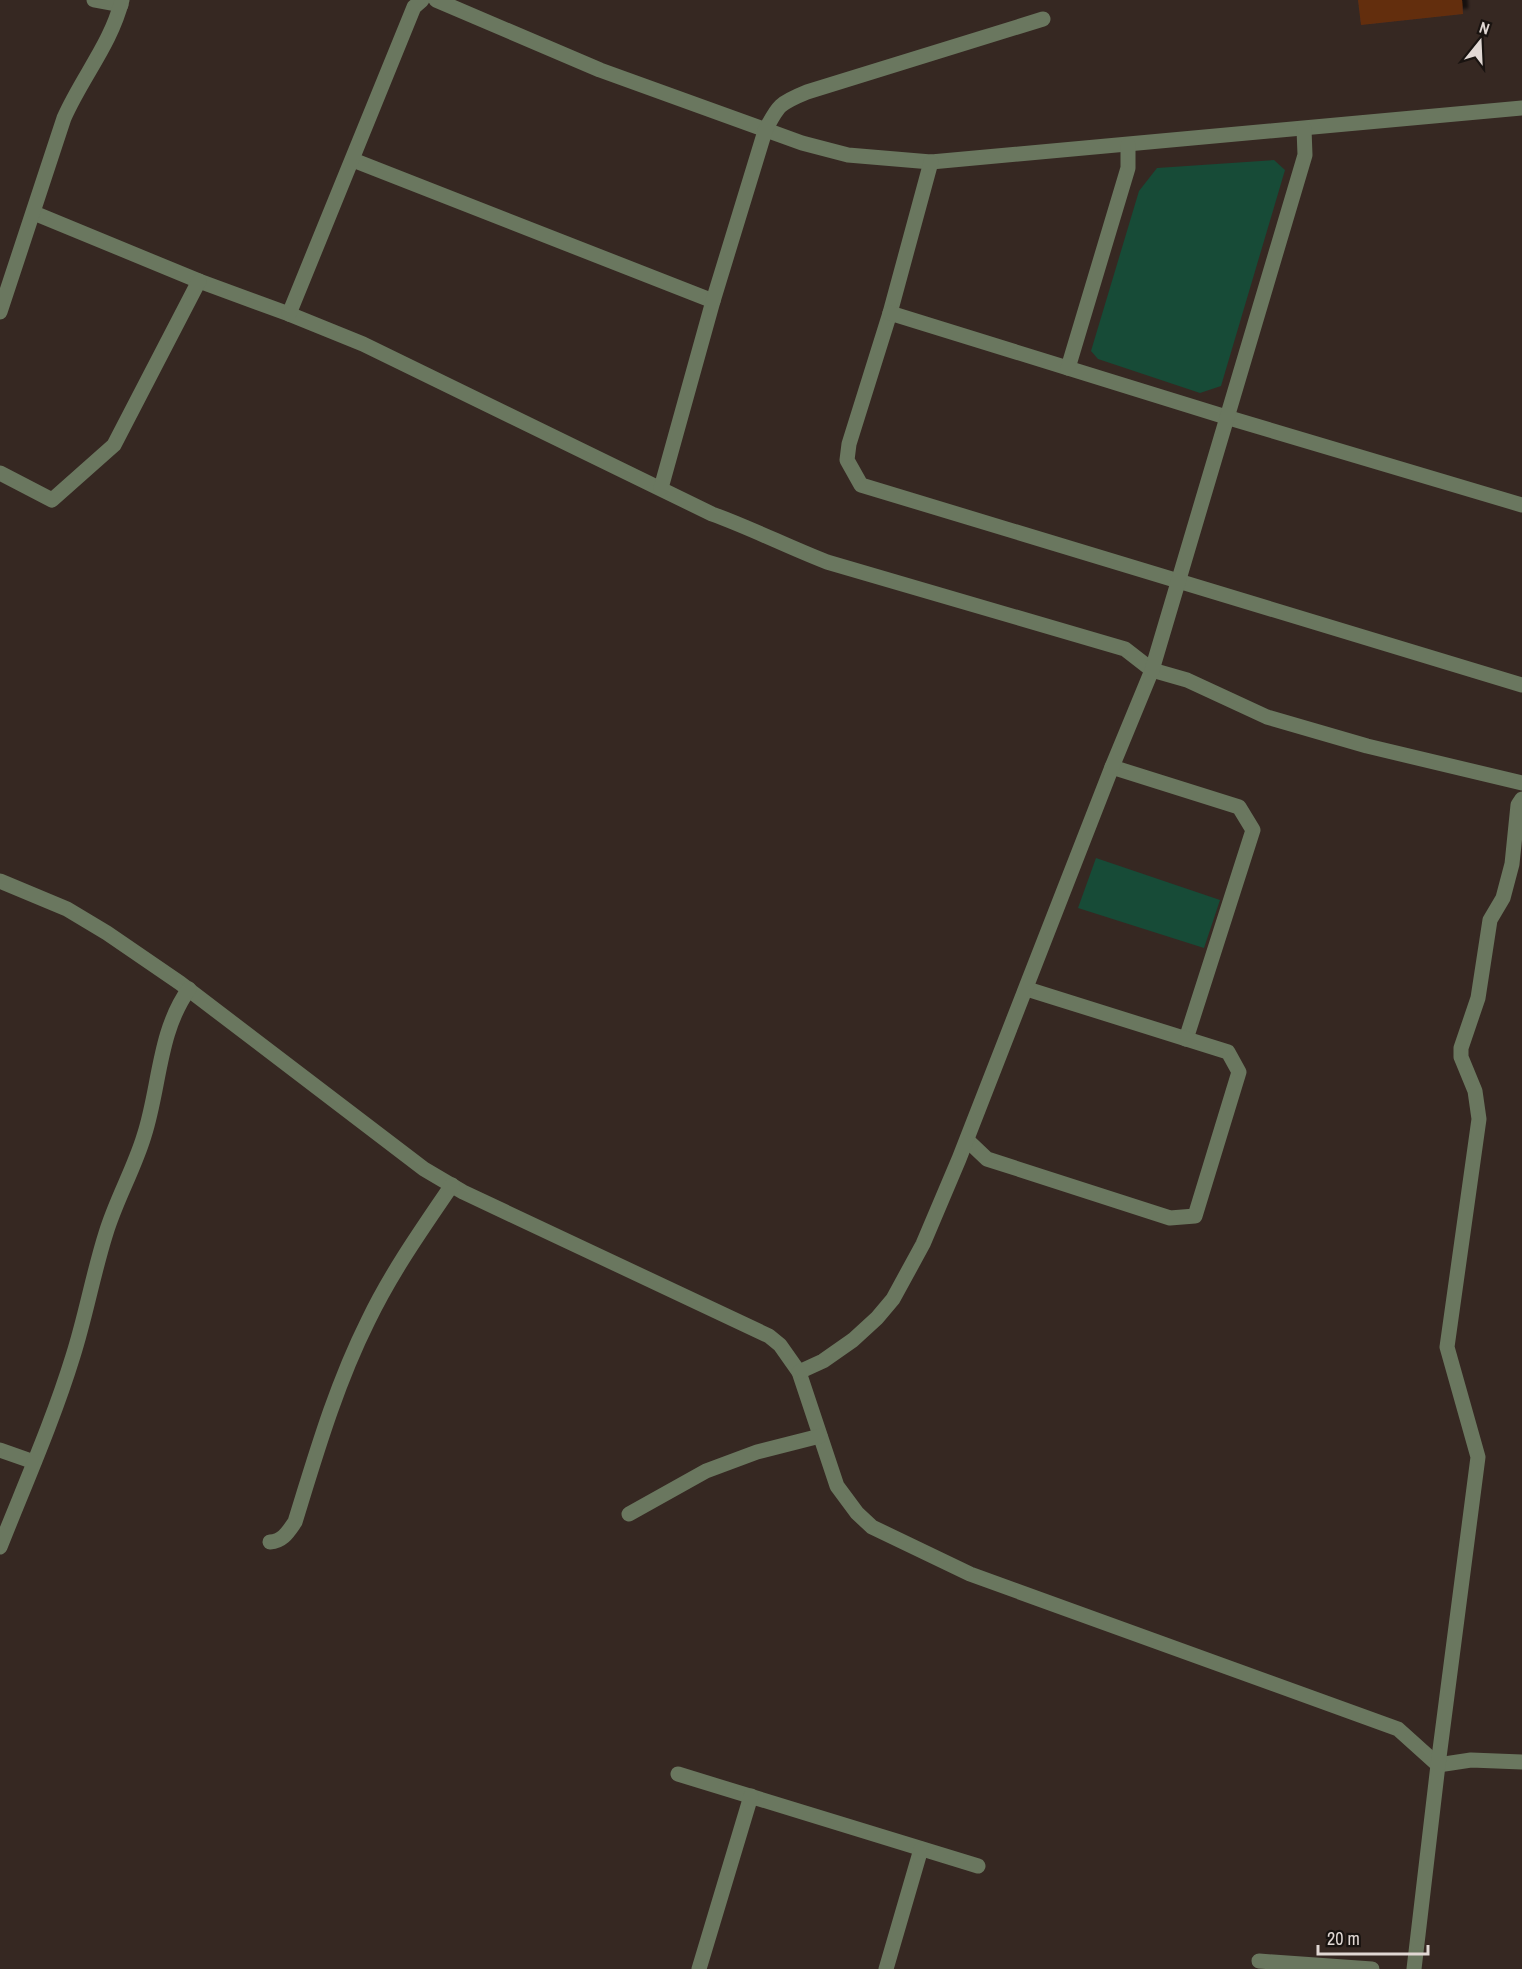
<svg xmlns="http://www.w3.org/2000/svg" width="1522" height="1969" viewBox="0 0 1522 1969" font-family="'Archivo Narrow',sans-serif">
<style>
.green{fill:#174b37}
.building{fill:#642e11;filter:url(#shadow)}
.lines{fill:none;stroke-linecap:round;stroke-linejoin:round}
.minor{stroke:#6a775f;stroke-width:15}
</style>
<defs>
<filter id="shadow"><feDropShadow dx="5.5" dy="-5.5" stdDeviation="1.5" flood-color="#0009"/></filter>
</defs>
<rect width="100%" height="100%" fill="#362822"/>
<g class="green">
<polygon points="1274,160 1285,170 1221,386 1200,393 1098,359 1091,351 1139,191 1157,168"/>
<polygon points="1096,858 1220,900 1204,948 1078,908"/>
</g>
<polygon class="building" points="1358,0 1462,0 1463,14 1361,25"/>
<g class="lines">
<g class="minor">
<polyline points="94,0 121,5"/>
<polyline points="436,0 600,70 802,143 848,155 931,162 1522,108"/>
<polyline points="353,160 713,301"/>
<polyline points="931,162 890,313 849,444 847,460 861,485 1522,685"/>
<path d="M34 213 199 281 289 314 363 344 712 514C751 528 788 547 827 562L1125 649 1152 670 1187 680 1267 717 1367 746 1522 783"/>
<path d="M0 312 64 118C82 77 111 44 122 0"/>
<polyline points="890,313 1226,417 1522,505"/>
<polyline points="289,314 414,7 422,0"/>
<polyline points="1068,368 1128,168 1128,145"/>
<polyline points="0,473 52,500 114,445 199,281"/>
<path d="M661 488 713 301 765 131C778 105 780 103 807 92L1043 19"/>
<polyline points="1112,767 1239,807 1253,830 1186,1039"/>
<polyline points="0,881 67,909 107,933 180,983 424,1169 463,1192 769,1336 780,1345 799,1372 837,1486 857,1513 872,1527 970,1574 1398,1729 1438,1765 1471,1760 1522,1762"/>
<polyline points="967,1140 987,1159 1170,1218 1195,1216 1239,1072 1228,1052 1027,989"/>
<polyline points="799,1372 823,1361 853,1340 877,1318 893,1299 923,1244 959,1159 1112,767 1152,670 1305,155 1304,129"/>
<polyline points="0,1450 34,1462"/>
<polyline points="629,1514 706,1471 757,1452 820,1436"/>
<path d="M270 1542C283 1541 288 1532 295 1522 316 1454 336 1385 368 1321 391 1273 422 1229 452 1185"/>
<path d="M0 1547C25 1484 53 1421 73 1356 86 1315 93 1274 106 1233 116 1200 134 1169 144 1136 160 1087 158 1032 189 989"/>
<polyline points="678,1774 978,1866"/>
<polyline points="1259,1961 1372,1969"/>
<polyline points="699,1969 751,1796"/>
<polyline points="886,1969 921,1849"/>
<polyline points="1414,1969 1438,1765 1478,1457 1447,1347 1479,1119 1475,1091 1461,1057 1461,1048 1478,998 1490,920 1503,898 1512,864 1518,805 1522,799"/>
</g>
</g>
<g transform="translate(1480 42) rotate(18)" stroke="#191310" stroke-width="4.5" paint-order="stroke">
<path d="M0-4.5L10 22L0 15L-10 22Z" fill="#e1d8d4"/>
<text y="-9" font-size="16" font-weight="bold" text-anchor="middle" fill="#e1d8d4">N</text>
</g>
<path d="M1318 1945v9h110v-9" fill="none" stroke="#e1d8d4" stroke-width="3"/>
<text x="1327" y="1945" font-size="18" fill="#e1d8d4" stroke="#191310" stroke-width="4.5" paint-order="stroke">20 m</text>
</svg>
